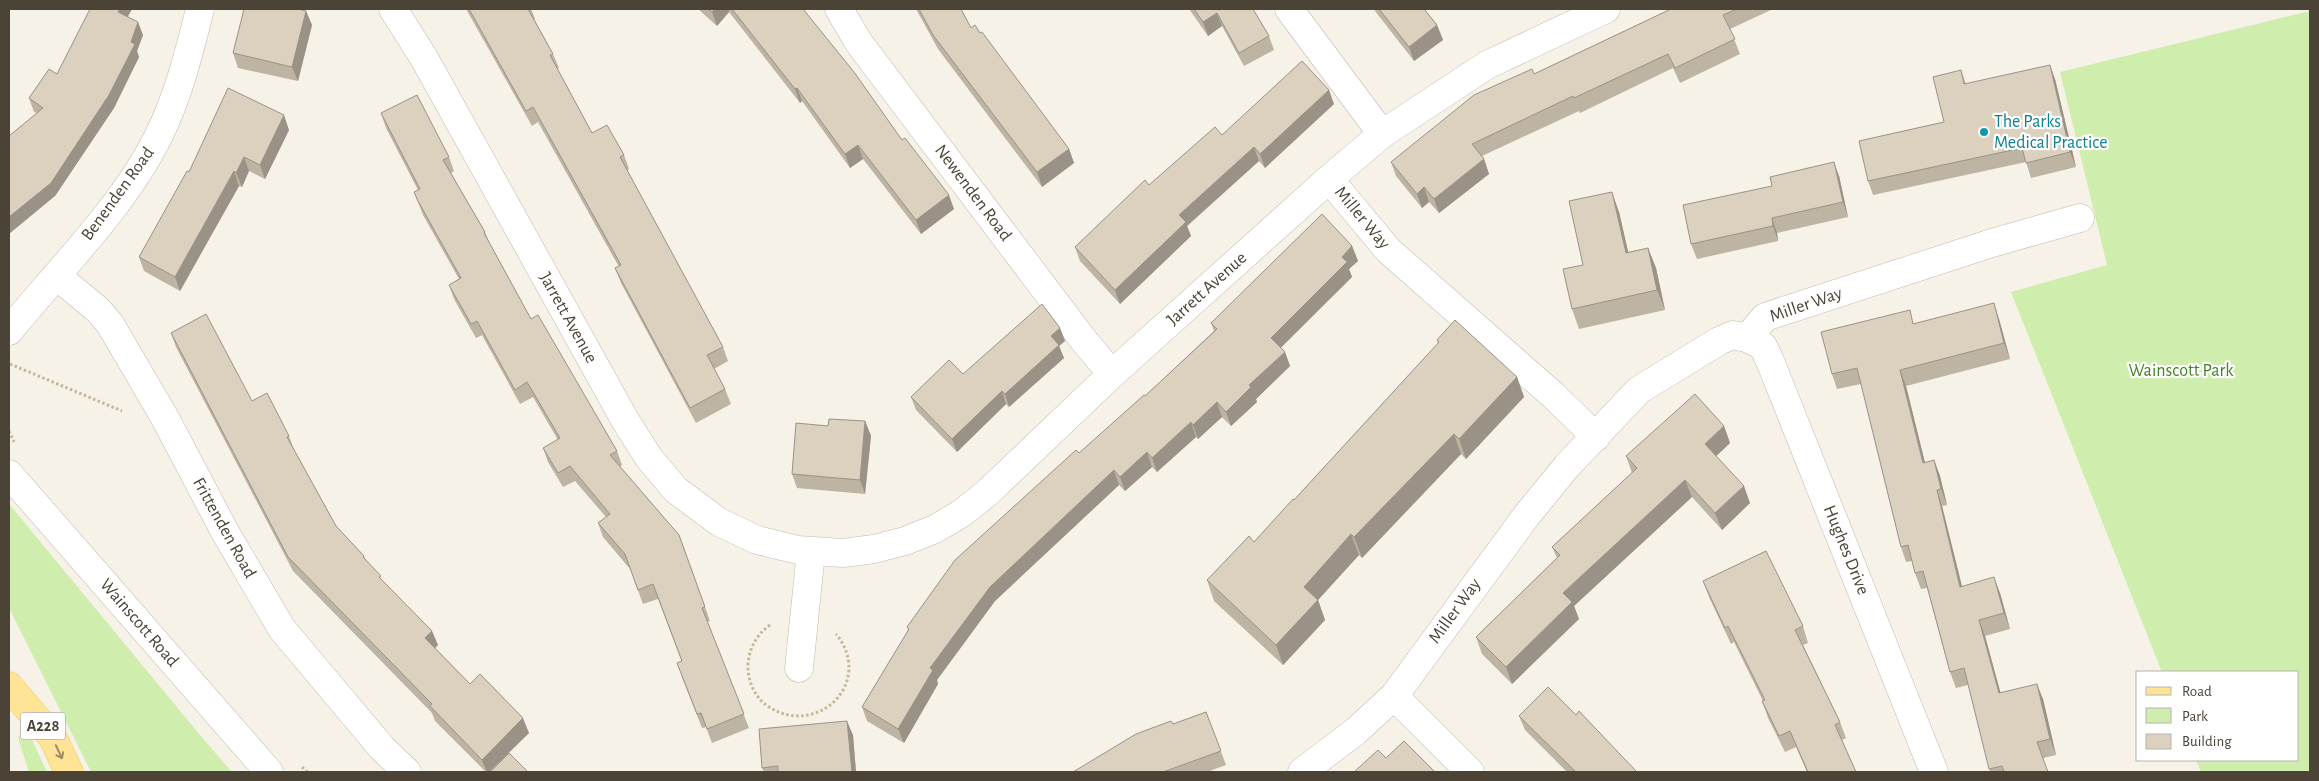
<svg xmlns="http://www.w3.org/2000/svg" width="2319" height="781" viewBox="0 0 2319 781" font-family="'Alegreya Sans',sans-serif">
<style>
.green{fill:#cfeead}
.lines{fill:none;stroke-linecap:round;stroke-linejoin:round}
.minor-casing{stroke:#c2baaa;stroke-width:29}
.major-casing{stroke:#f1c75b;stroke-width:29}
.path{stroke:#c6b799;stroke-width:3;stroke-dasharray:2.5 2.5;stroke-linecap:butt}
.minor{stroke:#fff;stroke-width:28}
.major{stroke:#ffe498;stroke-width:28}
.wall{fill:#bdb4a4}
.shaded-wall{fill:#9a9286}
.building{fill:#dcd1bf;stroke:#9a9286}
.oneway{stroke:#9b8b62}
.culture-dot{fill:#0f9aa8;stroke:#fff;stroke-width:2}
.labels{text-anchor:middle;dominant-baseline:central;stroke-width:4.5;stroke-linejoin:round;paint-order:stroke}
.shield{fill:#fff;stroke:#807b72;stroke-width:1}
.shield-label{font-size:16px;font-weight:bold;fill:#4a4336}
.culture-label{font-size:18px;fill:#0d838f;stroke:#fff;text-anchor:start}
.street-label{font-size:18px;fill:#4a4336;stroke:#fff}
.park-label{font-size:18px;fill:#458322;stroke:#fff}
</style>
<rect width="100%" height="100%" fill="#f6f2e8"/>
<g class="green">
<polygon points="2310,11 2310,772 2201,772 2196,760 2298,760 2298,672 2162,672 2011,292 2107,265 2060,72"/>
<polygon points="9,504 205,741 232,772 91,772 9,608"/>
<polygon points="25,730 28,731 47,772 29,772 18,738 21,732"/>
</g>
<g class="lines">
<g class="minor-casing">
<g id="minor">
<polyline points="393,9 424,58 625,420 649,458 676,490 719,522 757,540 798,550 843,553 874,549 905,541 935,529 962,513 987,493 1112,374 1329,179 1382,134 1487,65 1606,9"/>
<polyline points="839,9 859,43 1085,342 1112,374"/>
<polyline points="1289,9 1382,134"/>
<polyline points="1329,179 1388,250 1553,395 1596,437"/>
<polyline points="57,276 98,310 110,324 165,418 225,532 282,629 382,748 407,772"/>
<path d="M9 331C57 272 123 207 157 139 178 98 189 53 200 9"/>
<polyline points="1747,338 1763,346 1770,361 1934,772"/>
<polyline points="9,474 269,772"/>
<polyline points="799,668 811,552"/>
<polyline points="1394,696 1470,772"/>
<polyline points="1302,772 1356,731 1394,696 1527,515 1567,466 1639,390 1719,341 1733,335 1747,338 1765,317 1992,243 2080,218"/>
</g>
</g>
<g class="major-casing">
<polyline id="major" points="9,686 53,738 69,772"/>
</g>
<g class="path">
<polyline points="10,364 122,411"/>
<polyline points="9,431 14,442"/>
<path d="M770 625C756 635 748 650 748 667 748 683 756 699 769 707 818 738 875 682 836 634"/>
<polyline points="302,767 307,772"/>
</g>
<use href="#minor" class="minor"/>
<use href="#major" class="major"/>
</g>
<g class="wall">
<polygon points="132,9 128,16 143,35 137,51 139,57 114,108 55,196 37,113 34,112 29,98"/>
<polygon points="466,9 531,9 535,19 534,19 553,54 559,68 557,69 592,133 624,155 629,169 627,171 723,347 728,361 714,369 725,389 731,404 696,423 621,283 615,268 619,267 538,122 532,126"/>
<polygon points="698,9 803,9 954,209 921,234 863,159 850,168 802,101 800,103 729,12 717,26"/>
<polygon points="916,9 961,9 971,28 980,33 1069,149 1074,163 1042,187 938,49"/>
<polygon points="1189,9 1253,9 1269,36 1274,50 1244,66 1222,26 1208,36"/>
<polygon points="1374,9 1424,9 1437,25 1443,40 1414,61 1375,11"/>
<polygon points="1671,9 1773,9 1730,29 1740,54 1680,83 1673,68 1580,113 1579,111 1482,156 1484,159 1489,174 1439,213 1429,202 1422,208 1396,176 1391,162 1534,74"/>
<polygon points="306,11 312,25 298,81 238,68 233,53"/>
<polygon points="1961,70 1966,84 2055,79 2076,167 2031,178 2026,162 1873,195 1868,181 1944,122"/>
<polygon points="1334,104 1265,168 1259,161 1187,226 1191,236 1120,304 1080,261 1075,247 1149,185 1222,135"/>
<polygon points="381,113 449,157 454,171 451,173 485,232 490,244 531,319 617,451 622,465 620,467 679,535 710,621 707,622 749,728 712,743 706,727 702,728 682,677 682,662 658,599 643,604 630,569 603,537 598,523 606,517 575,481 563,487 548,462 543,448 558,440 533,397 520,404 482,335 476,338 454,299 449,285 459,279 423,215 414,192 418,190 386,128"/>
<polygon points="289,130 265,179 249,171 242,187 239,186 180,291 144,271 139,257 189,172"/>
<polygon points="1839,176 1848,217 1777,233 1778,241 1697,259 1691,244"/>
<polygon points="1619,212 1628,252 1648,248 1656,268 1665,310 1579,329 1572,309 1583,265"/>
<polygon points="1352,246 1358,261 1349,269 1352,277 1281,348 1285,352 1290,366 1256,399 1257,402 1231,426 1222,417 1198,439 1196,437 1157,472 1152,467 1125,491 1119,485 995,601 937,680 938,684 904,743 867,721 862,707 908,631 907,627 1079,453 1145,396 1214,331 1211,323"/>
<polygon points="1999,319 2010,359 1906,386 1925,463 1934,460 1940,476 1947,505 1942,506 1962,586 2000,593 2010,629 1985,636 2000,692 2043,699 2056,755 2043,758 2048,772 1990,772 1968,685 1956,688 1950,672 1927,588 1921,589 1915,573 1912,561 1906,562 1901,547 1861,384 1837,389 1832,374 1915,323"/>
<polygon points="1060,328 1065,341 1059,346 1064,358 1009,407 1006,404 957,452 916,410 911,397 963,374"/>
<polygon points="171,333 252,401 289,436 294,450 336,526 364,556 366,561 438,645 435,648 470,684 529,733 489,772 486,772 435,721 432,713 293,571 176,347"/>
<polygon points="1437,340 1517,377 1524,397 1466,459 1461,454 1362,558 1359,555 1318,600 1325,620 1283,665 1214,601 1207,580 1254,542 1294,500 1438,344"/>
<polygon points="865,421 871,436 865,494 797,488 792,474 828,426"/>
<polygon points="1724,426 1730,443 1716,456 1750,503 1722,530 1692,497 1574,606 1579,619 1512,684 1482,654 1476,637 1557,558 1552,547 1632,473 1626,456"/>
<polygon points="1703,581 1803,626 1808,643 1803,645 1840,722 1846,738 1842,740 1856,772 1807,772 1796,747 1785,752 1768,718 1762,701 1763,701 1734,642 1731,644 1709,597"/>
<polygon points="1206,712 1226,765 1207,772 1073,772 1173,724"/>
<polygon points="1576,715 1637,772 1567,772 1525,730 1519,716"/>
<polygon points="853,735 856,772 764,772 762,768"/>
</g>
<g class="shaded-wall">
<polygon points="120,9 132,9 123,25 118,12"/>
<polygon points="715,9 728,9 729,12 717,26 712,12"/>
<polygon points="306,11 312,25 298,81 292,67"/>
<polygon points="1217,13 1222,26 1208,36 1203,22"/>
<polygon points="138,22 143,35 137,51 139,57 114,108 55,196 9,234 9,217 131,42"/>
<polygon points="1437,25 1443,40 1414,61 1409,47"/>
<polygon points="2050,65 2055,79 2076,167 2070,152"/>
<polygon points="797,88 802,101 800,103 795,89"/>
<polygon points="1329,90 1334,104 1265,168 1260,154"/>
<polygon points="284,115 289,130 265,179 260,165"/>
<polygon points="858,145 863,159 850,168 845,154"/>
<polygon points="1254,147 1259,161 1187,226 1191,236 1120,304 1115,290 1179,215"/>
<polygon points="1069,149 1074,163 1042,187 1037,172"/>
<polygon points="244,157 249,171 242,187 236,173"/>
<polygon points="1484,159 1489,174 1439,213 1434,199"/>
<polygon points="1834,162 1839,176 1848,217 1843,202"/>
<polygon points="234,171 239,186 180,291 175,277"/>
<polygon points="1424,187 1429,202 1422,208 1417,194"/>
<polygon points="1612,192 1619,212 1633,273 1626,253"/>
<polygon points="949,195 954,209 921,234 916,220"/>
<polygon points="1772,218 1777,233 1778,241 1773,226"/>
<polygon points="1352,246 1358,261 1349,269 1352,277 1276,352 1271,338 1342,257"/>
<polygon points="1648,248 1656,268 1665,310 1657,290"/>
<polygon points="1994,303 1999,319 2010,359 2004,343"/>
<polygon points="1060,328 1065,341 1059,346 1064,358 1009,407 1005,394 1051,336"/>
<polygon points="1285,352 1290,366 1256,399 1257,402 1231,426 1226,412 1249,385"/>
<polygon points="1900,370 1906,386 1929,479 1923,463"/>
<polygon points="1517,377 1524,397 1466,459 1459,439"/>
<polygon points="1002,391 1006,404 957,452 952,439"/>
<polygon points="1217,402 1222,417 1198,439 1193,425"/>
<polygon points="865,421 871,436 865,494 860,480"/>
<polygon points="1191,422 1196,437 1157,472 1152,458"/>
<polygon points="1724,426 1730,443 1711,461 1705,444"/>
<polygon points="1454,434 1461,454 1362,558 1354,537"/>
<polygon points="1147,452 1152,467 1125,491 1120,477"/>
<polygon points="1934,460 1940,476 1947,505 1941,489"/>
<polygon points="1114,470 1119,485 995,601 937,680 938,684 904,743 898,729 930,668 990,587"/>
<polygon points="1685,480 1692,497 1574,606 1579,619 1512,684 1506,667 1563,593"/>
<polygon points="1744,486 1750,503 1722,530 1715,513"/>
<polygon points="1937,490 1942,506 1966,603 1960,587"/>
<polygon points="1351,534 1359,555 1318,600 1325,620 1283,665 1276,645 1304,587"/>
<polygon points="1994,577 2000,593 2010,629 2004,613"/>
<polygon points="1979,620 1985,636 2005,709 1999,693"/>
<polygon points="432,631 438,645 430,653 425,638"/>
<polygon points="2037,684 2043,699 2056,755 2050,739"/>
<polygon points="523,718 529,733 489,772 487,772 482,760"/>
<polygon points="847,721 853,735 856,772 852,772"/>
</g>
<g class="building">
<polygon points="90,9 120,9 118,12 138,22 131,42 135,44 109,95 51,183 9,217 9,136 43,108 29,98 49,69 57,74"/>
<polygon points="244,9 299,9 306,11 292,67 233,53"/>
<polygon points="469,9 528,9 553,54 550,55 592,133 607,125 624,155 620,157 723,347 707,355 725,389 690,408 615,268 621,265 533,107 526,111"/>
<polygon points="708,9 715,9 712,12"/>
<polygon points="732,9 803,9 854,72 902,140 905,138 949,195 916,220 858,145 845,154 797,88 795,89"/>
<polygon points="919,9 961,9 971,28 975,25 980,33 982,32 1069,149 1037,172 933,35"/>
<polygon points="1194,9 1253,9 1269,36 1239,53 1217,13 1203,22"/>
<polygon points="1379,9 1424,9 1437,25 1409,47"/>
<polygon points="1671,9 1737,9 1723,15 1735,39 1675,68 1668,54 1574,98 1573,96 1472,144 1484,159 1434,199 1424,187 1417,194 1391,162 1474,95 1532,69 1534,74"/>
<polygon points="1302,61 1329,90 1260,154 1254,147 1179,215 1186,222 1115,290 1075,247 1145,180 1149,185 1215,127 1222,135"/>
<polygon points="2050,65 2070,152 2026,163 2022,148 1868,181 1859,141 1944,122 1933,77 1961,70 1964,84"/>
<polygon points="228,88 284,115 260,165 244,157 236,173 234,171 175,277 139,257 187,171 189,172"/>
<polygon points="417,95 449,157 443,160 485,232 484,233 531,319 538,315 617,451 610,455 679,535 705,607 702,608 744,714 707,729 701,713 697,714 677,663 682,661 653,584 638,590 625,554 598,523 610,514 570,466 558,473 543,448 560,438 527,382 515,390 477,321 471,324 449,285 461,278 418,201 414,192 420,189 381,113"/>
<polygon points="1834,162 1843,202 1772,218 1773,226 1691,244 1683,205 1772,186 1770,177"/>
<polygon points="1612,192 1626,253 1648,248 1657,290 1572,309 1563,269 1583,265 1569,201"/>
<polygon points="1322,214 1352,246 1342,257 1347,262 1271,338 1285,352 1249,385 1251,387 1226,412 1217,402 1193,425 1191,422 1152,458 1147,452 1120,477 1114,470 990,587 930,668 933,670 898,729 862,707 909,629 907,627 955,560 1076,450 1079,453 1144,395 1145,396 1217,329 1211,323"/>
<polygon points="1994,303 2004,343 1900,370 1923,463 1934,460 1941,489 1937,490 1960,587 1994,577 2004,613 1979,620 1999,693 2037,684 2050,739 2037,742 2048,772 2004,772 2002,766 1989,769 1964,668 1950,672 1923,571 1915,573 1908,545 1901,547 1857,368 1832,374 1821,332 1910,310 1913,324"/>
<polygon points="1042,304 1060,328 1051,336 1059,345 1005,394 1002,391 952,439 911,397 949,360 963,374"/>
<polygon points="206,314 252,401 267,393 289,436 287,437 336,526 364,556 363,557 381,576 379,577 432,631 425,638 470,684 480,674 523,718 482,760 430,706 432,704 288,557 171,333"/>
<polygon points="1455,320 1517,377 1459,439 1454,434 1354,537 1351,534 1304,587 1318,600 1276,645 1207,580 1249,536 1254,542 1293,499 1294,500 1439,342 1437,340"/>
<polygon points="1695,394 1724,426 1705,444 1744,486 1715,513 1685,480 1563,593 1572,602 1506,667 1476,637 1560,555 1552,547 1637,468 1626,456"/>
<polygon points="829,419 865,421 860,480 792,474 796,423 828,426"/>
<polygon points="1766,551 1803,626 1795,630 1840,722 1835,725 1856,772 1808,772 1790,731 1779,736 1762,701 1765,700 1728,626 1725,628 1703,581"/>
<polygon points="1548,687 1576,715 1579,711 1636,771 1634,772 1576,772 1519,716"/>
<polygon points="1206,712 1221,751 1163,772 1073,772 1136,734 1171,721 1173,724"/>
<polygon points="847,721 852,772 778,772 778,766 762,768 759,729"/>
<polygon points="1404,741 1435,772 1354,772 1378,750 1386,758"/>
<polygon points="509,753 528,772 490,772"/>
</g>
<defs><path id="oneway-shaft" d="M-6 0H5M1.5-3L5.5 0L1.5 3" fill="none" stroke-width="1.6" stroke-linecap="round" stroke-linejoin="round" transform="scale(1.25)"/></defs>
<use class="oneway" href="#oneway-shaft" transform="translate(59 752) rotate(65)"/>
<circle class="culture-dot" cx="1984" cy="132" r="5"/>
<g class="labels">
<rect class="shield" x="20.5" y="712.5" width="45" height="27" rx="4"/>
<g class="shield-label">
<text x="43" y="726">A228</text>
</g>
<g class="culture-label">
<text x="1994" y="122">The Parks<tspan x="1994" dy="21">Medical Practice</tspan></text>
</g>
<g class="street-label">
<text transform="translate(973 193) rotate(53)">Newenden Road</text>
<text transform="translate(118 194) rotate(-54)">Benenden Road</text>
<text transform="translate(1362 218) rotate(50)">Miller Way</text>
<text transform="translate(1207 289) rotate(-42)">Jarrett Avenue</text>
<text transform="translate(1806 305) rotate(-19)">Miller Way</text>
<text transform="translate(568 318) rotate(61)">Jarrett Avenue</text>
<text transform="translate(224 528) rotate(61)">Frittenden Road</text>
<text transform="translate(1846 550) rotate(68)">Hughes Drive</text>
<text transform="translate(1455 611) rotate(-54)">Miller Way</text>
<text transform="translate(139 623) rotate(49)">Wainscott Road</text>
</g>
<g class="park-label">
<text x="2181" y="371">Wainscott Park</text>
</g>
</g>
<rect width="2319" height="781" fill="none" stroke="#4a4336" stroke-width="20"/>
<rect x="2136" y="671" width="162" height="90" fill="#ffffff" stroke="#b7b4af"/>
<rect x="2146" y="687" width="25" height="8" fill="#ffe498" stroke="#b7b4af"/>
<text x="2182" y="696" font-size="15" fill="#4a4336">Road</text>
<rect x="2146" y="708" width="25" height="15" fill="#cfeead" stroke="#b7b4af"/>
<text x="2182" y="721" font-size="15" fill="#4a4336">Park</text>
<rect x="2146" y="734" width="25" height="15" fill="#dcd1bf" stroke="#b7b4af"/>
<text x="2182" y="746" font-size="15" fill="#4a4336">Building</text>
</svg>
